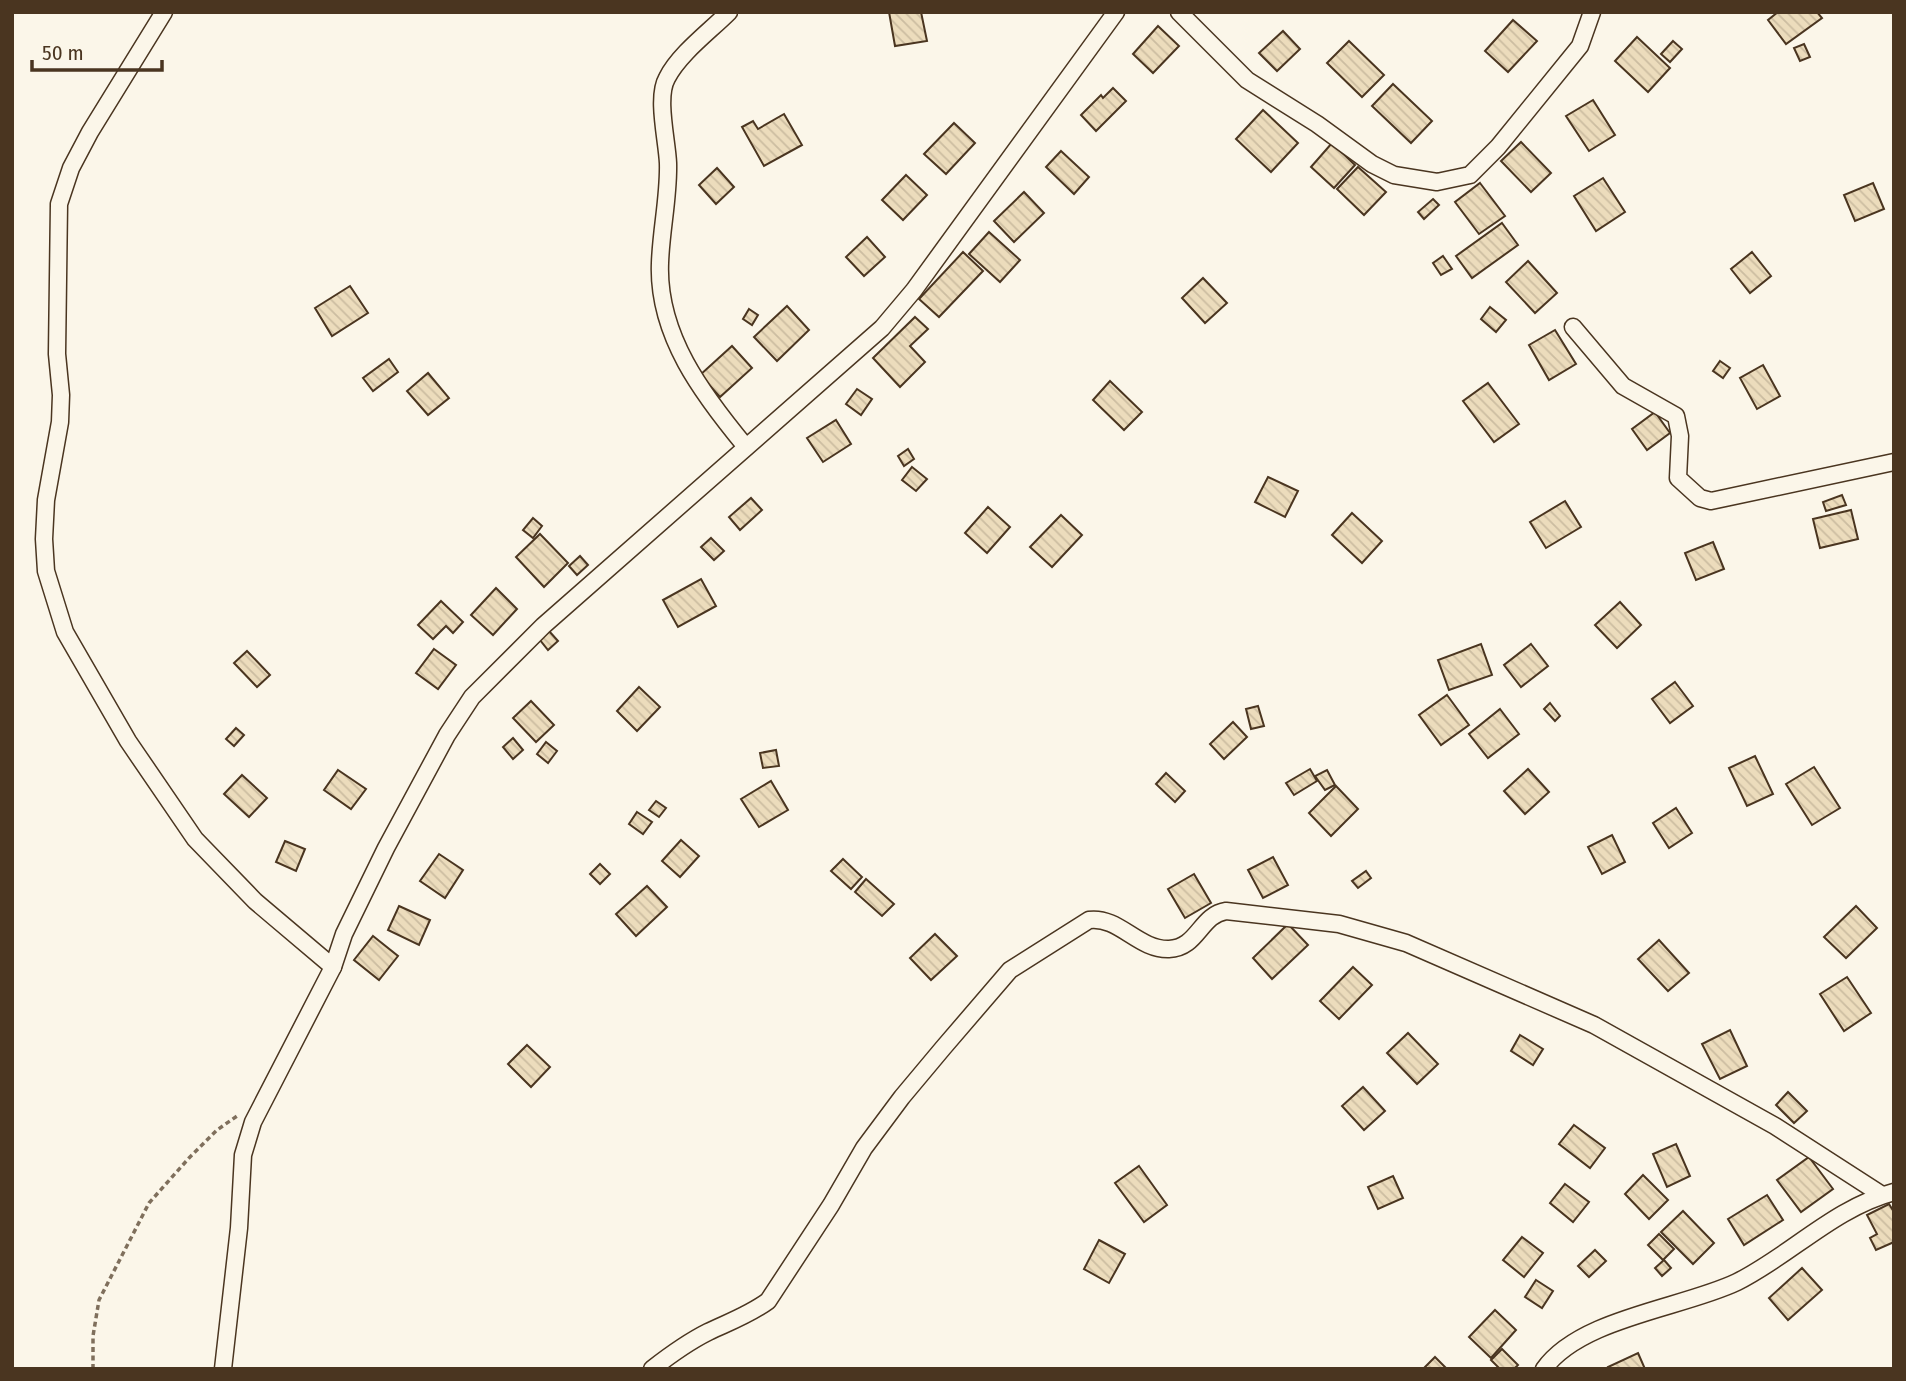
<svg xmlns="http://www.w3.org/2000/svg" width="1906" height="1381" viewBox="0 0 1906 1381" font-family="'Fira Sans Condensed',sans-serif">
<style>
.building{fill:url(#building-back-hatch);stroke:#4a3520;stroke-width:2}
.lines{fill:none;stroke-linecap:round;stroke-linejoin:round}
.minor-casing{stroke:#4a3520;stroke-width:19}
.path{stroke:#7f6f5c;stroke-width:3.5;stroke-dasharray:5 3.5;stroke-linecap:butt}
.minor{stroke:#fbf6e9;stroke-width:16}
</style>
<defs>
<pattern id="building-back-hatch" width="6" height="6" patternUnits="userSpaceOnUse" patternTransform="scale(1.75)"><rect width="6" height="6" fill="#ecdcbc"/><path d="M-1 5l2 2M0 0l6 6M5-1l2 2" fill="none" stroke="#ccbda1"/></pattern>
</defs>
<rect width="100%" height="100%" fill="#fbf6e9"/>
<g class="building">
<polygon points="889,12 921,12 927,41 895,46"/>
<polygon points="1778,12 1817,12 1822,18 1786,44 1768,20"/>
<polygon points="1513,20 1537,41 1508,72 1485,51"/>
<polygon points="1158,26 1179,46 1153,73 1133,54"/>
<polygon points="1283,31 1300,49 1277,71 1259,53"/>
<polygon points="1637,37 1670,68 1648,92 1615,61"/>
<polygon points="1349,41 1384,75 1362,97 1327,63"/>
<polygon points="1673,41 1682,49 1670,62 1661,54"/>
<polygon points="1804,44 1810,57 1800,61 1794,48"/>
<polygon points="1393,84 1432,121 1411,143 1372,106"/>
<polygon points="1113,88 1126,101 1096,131 1081,115 1101,95 1103,98"/>
<polygon points="1593,100 1615,135 1589,151 1566,116"/>
<polygon points="1263,110 1298,143 1271,172 1236,139"/>
<polygon points="784,114 802,145 764,166 742,127 753,121 758,129"/>
<polygon points="954,123 975,143 946,174 924,154"/>
<polygon points="1521,142 1551,173 1531,192 1501,161"/>
<polygon points="1332,143 1355,165 1334,188 1311,167"/>
<polygon points="1061,151 1089,177 1074,194 1046,167"/>
<polygon points="1358,167 1386,192 1364,215 1337,189"/>
<polygon points="717,168 734,187 716,204 699,185"/>
<polygon points="906,175 927,195 903,220 882,200"/>
<polygon points="1603,178 1625,212 1596,231 1574,196"/>
<polygon points="1480,183 1505,216 1479,234 1455,202"/>
<polygon points="1873,183 1884,209 1855,221 1844,195"/>
<polygon points="1024,192 1044,213 1014,242 994,221"/>
<polygon points="1433,199 1439,205 1424,219 1418,212"/>
<polygon points="1502,223 1518,245 1472,278 1456,256"/>
<polygon points="989,232 1020,260 1000,282 969,254"/>
<polygon points="867,237 885,257 864,276 846,257"/>
<polygon points="963,252 983,271 939,317 919,299"/>
<polygon points="1752,252 1771,276 1750,293 1731,269"/>
<polygon points="1443,256 1452,269 1441,275 1433,263"/>
<polygon points="1528,261 1557,293 1535,313 1506,282"/>
<polygon points="1203,278 1227,303 1205,323 1182,298"/>
<polygon points="350,286 368,313 332,336 315,308"/>
<polygon points="787,306 809,330 777,361 754,337"/>
<polygon points="1490,307 1506,320 1496,332 1481,319"/>
<polygon points="749,309 758,315 752,325 743,319"/>
<polygon points="915,317 928,329 910,346 925,362 900,387 873,358"/>
<polygon points="1555,330 1576,364 1549,380 1529,345"/>
<polygon points="732,346 752,368 720,397 700,375"/>
<polygon points="389,359 398,372 373,391 363,378"/>
<polygon points="1720,361 1730,368 1723,378 1713,371"/>
<polygon points="1763,365 1780,396 1757,409 1740,378"/>
<polygon points="428,373 449,398 428,415 407,391"/>
<polygon points="1110,381 1142,412 1124,430 1093,400"/>
<polygon points="1488,383 1519,424 1494,442 1463,401"/>
<polygon points="857,389 872,399 861,415 846,404"/>
<polygon points="1655,412 1670,433 1647,450 1632,429"/>
<polygon points="836,420 851,444 823,462 807,438"/>
<polygon points="908,449 914,459 904,466 898,456"/>
<polygon points="912,467 927,479 916,491 902,480"/>
<polygon points="1268,477 1298,491 1285,517 1255,502"/>
<polygon points="1842,495 1846,505 1826,511 1823,502"/>
<polygon points="751,498 762,510 740,530 729,517"/>
<polygon points="1565,501 1581,527 1546,548 1530,522"/>
<polygon points="988,507 1010,527 987,553 965,533"/>
<polygon points="1851,510 1858,539 1820,548 1813,519"/>
<polygon points="1352,513 1382,541 1362,563 1332,535"/>
<polygon points="1061,515 1082,535 1052,567 1030,547"/>
<polygon points="533,518 542,526 533,538 523,530"/>
<polygon points="540,534 568,563 544,587 516,557"/>
<polygon points="711,538 724,551 714,560 701,547"/>
<polygon points="1713,542 1724,569 1696,580 1685,553"/>
<polygon points="580,556 588,565 577,575 569,566"/>
<polygon points="701,579 716,606 678,627 663,600"/>
<polygon points="496,588 517,609 493,635 471,615"/>
<polygon points="441,601 463,622 453,633 446,626 433,639 418,625"/>
<polygon points="1620,602 1641,625 1617,648 1595,625"/>
<polygon points="549,631 558,641 548,650 540,640"/>
<polygon points="1481,644 1492,675 1449,690 1438,660"/>
<polygon points="1531,644 1548,666 1521,687 1504,665"/>
<polygon points="434,649 456,665 438,689 416,673"/>
<polygon points="247,651 270,675 257,687 234,663"/>
<polygon points="1675,682 1693,706 1670,723 1652,699"/>
<polygon points="639,687 660,707 637,731 617,711"/>
<polygon points="1447,695 1469,725 1441,745 1419,715"/>
<polygon points="531,701 554,725 536,742 513,718"/>
<polygon points="1550,703 1560,716 1555,721 1544,709"/>
<polygon points="1258,706 1264,726 1251,729 1246,709"/>
<polygon points="1500,709 1519,734 1488,758 1469,734"/>
<polygon points="1233,722 1247,737 1224,759 1210,744"/>
<polygon points="236,728 244,735 234,746 226,739"/>
<polygon points="513,738 523,750 513,759 503,747"/>
<polygon points="546,742 557,751 548,763 537,754"/>
<polygon points="776,750 779,766 763,768 760,753"/>
<polygon points="1755,756 1773,794 1747,806 1729,768"/>
<polygon points="1814,767 1840,808 1812,825 1786,784"/>
<polygon points="1310,769 1317,781 1294,795 1286,783"/>
<polygon points="1528,769 1549,792 1525,814 1504,791"/>
<polygon points="338,770 366,789 351,809 324,790"/>
<polygon points="1327,770 1335,785 1325,790 1315,776"/>
<polygon points="1166,773 1185,791 1175,802 1156,784"/>
<polygon points="242,775 267,798 249,817 224,794"/>
<polygon points="771,781 788,810 759,827 741,799"/>
<polygon points="1336,786 1358,809 1331,836 1309,813"/>
<polygon points="656,801 666,808 659,817 649,810"/>
<polygon points="1676,808 1692,833 1669,848 1653,823"/>
<polygon points="637,812 652,822 643,834 629,824"/>
<polygon points="1612,835 1625,862 1602,874 1588,847"/>
<polygon points="681,840 699,856 680,877 662,861"/>
<polygon points="285,841 305,849 296,871 276,862"/>
<polygon points="439,854 463,870 445,898 420,881"/>
<polygon points="1273,857 1288,885 1263,898 1248,870"/>
<polygon points="843,859 862,877 851,889 831,871"/>
<polygon points="600,864 610,874 600,884 590,874"/>
<polygon points="1366,871 1371,878 1358,888 1352,881"/>
<polygon points="1194,874 1211,903 1185,918 1168,889"/>
<polygon points="866,879 894,904 882,916 855,892"/>
<polygon points="647,886 667,907 636,936 616,914"/>
<polygon points="399,906 430,920 419,945 388,930"/>
<polygon points="1856,906 1877,928 1846,958 1824,937"/>
<polygon points="1288,924 1308,945 1272,979 1253,958"/>
<polygon points="935,934 957,956 931,980 910,958"/>
<polygon points="373,936 398,956 379,980 354,960"/>
<polygon points="1659,940 1689,973 1668,991 1638,959"/>
<polygon points="1353,967 1372,985 1339,1019 1320,1001"/>
<polygon points="1847,977 1871,1013 1844,1031 1820,994"/>
<polygon points="1730,1030 1747,1066 1720,1079 1702,1044"/>
<polygon points="1408,1033 1438,1064 1417,1084 1387,1053"/>
<polygon points="1520,1035 1543,1049 1533,1065 1511,1051"/>
<polygon points="527,1045 550,1067 531,1087 508,1064"/>
<polygon points="1363,1087 1385,1111 1364,1130 1342,1106"/>
<polygon points="1788,1092 1807,1111 1794,1123 1776,1105"/>
<polygon points="1574,1125 1605,1148 1590,1168 1559,1144"/>
<polygon points="1676,1144 1690,1176 1667,1187 1653,1154"/>
<polygon points="1809,1157 1833,1189 1801,1212 1777,1180"/>
<polygon points="1139,1166 1167,1205 1144,1222 1115,1183"/>
<polygon points="1643,1175 1668,1200 1649,1219 1625,1194"/>
<polygon points="1393,1176 1403,1198 1378,1209 1368,1187"/>
<polygon points="1565,1184 1589,1202 1573,1222 1550,1203"/>
<polygon points="1767,1195 1783,1220 1744,1245 1728,1219"/>
<polygon points="1889,1204 1894,1212 1894,1242 1876,1250 1870,1238 1877,1234 1867,1215"/>
<polygon points="1683,1211 1714,1243 1693,1264 1661,1232"/>
<polygon points="1659,1234 1674,1249 1663,1260 1648,1245"/>
<polygon points="1522,1237 1543,1253 1524,1277 1503,1260"/>
<polygon points="1099,1240 1125,1254 1109,1283 1084,1269"/>
<polygon points="1595,1250 1606,1261 1589,1277 1578,1266"/>
<polygon points="1664,1260 1671,1268 1662,1276 1655,1268"/>
<polygon points="1802,1268 1822,1290 1788,1320 1769,1298"/>
<polygon points="1536,1280 1553,1291 1542,1308 1525,1297"/>
<polygon points="1495,1310 1516,1330 1491,1358 1469,1337"/>
<polygon points="1502,1349 1518,1365 1514,1369 1500,1369 1491,1360"/>
<polygon points="1638,1353 1645,1369 1609,1369 1608,1367"/>
<polygon points="1435,1357 1447,1369 1423,1369"/>
</g>
<g class="lines">
<g class="minor-casing">
<g id="minor">
<polyline points="164,12 90,132 71,168 59,204 57,354 61,395 60,422 46,500 44,539 46,571 65,632 128,741 195,839 255,901 333,967"/>
<path d="M729 12C710 31 679 54 667 78 656 97 667 140 668 163 669 196 661 230 660 263 657 335 703 395 746 447"/>
<polyline points="1179,12 1247,80 1317,124 1372,164 1394,175 1437,182 1470,175 1498,147 1580,46 1592,12"/>
<polyline points="1573,327 1623,386 1676,416 1680,436 1678,478 1700,498 1711,501 1894,462"/>
<polyline points="223,1369 239,1228 243,1155 253,1122 333,967 344,934 386,848 447,735 472,697 543,626 882,328 914,290 1116,12"/>
<path d="M652 1369C670 1355 688 1342 708 1332 729 1322 749 1315 768 1301L831 1205 864 1148 902 1097 943 1048 1010 970 1089 920C1119 916 1138 950 1169 949 1198 948 1200 915 1226 911L1339 924 1406 943 1594 1025 1775 1126 1882 1195"/>
<path d="M1544 1369C1580 1318 1683 1308 1737 1282 1791 1255 1834 1208 1894 1192"/>
</g>
</g>
<polyline class="path" points="93,1369 93,1336 99,1300 149,1203 189,1158 217,1130 237,1116"/>
<use href="#minor" class="minor"/>
</g>
<rect width="1906" height="1381" fill="none" stroke="#4a3520" stroke-width="28"/>
<path d="M32 60v10h130v-10" fill="none" stroke="#4a3520" stroke-width="3.5"/>
<text x="42" y="60" font-size="21" fill="#4a3520" stroke="#fbf6e9" stroke-width="5" paint-order="stroke">50 m</text>
</svg>
